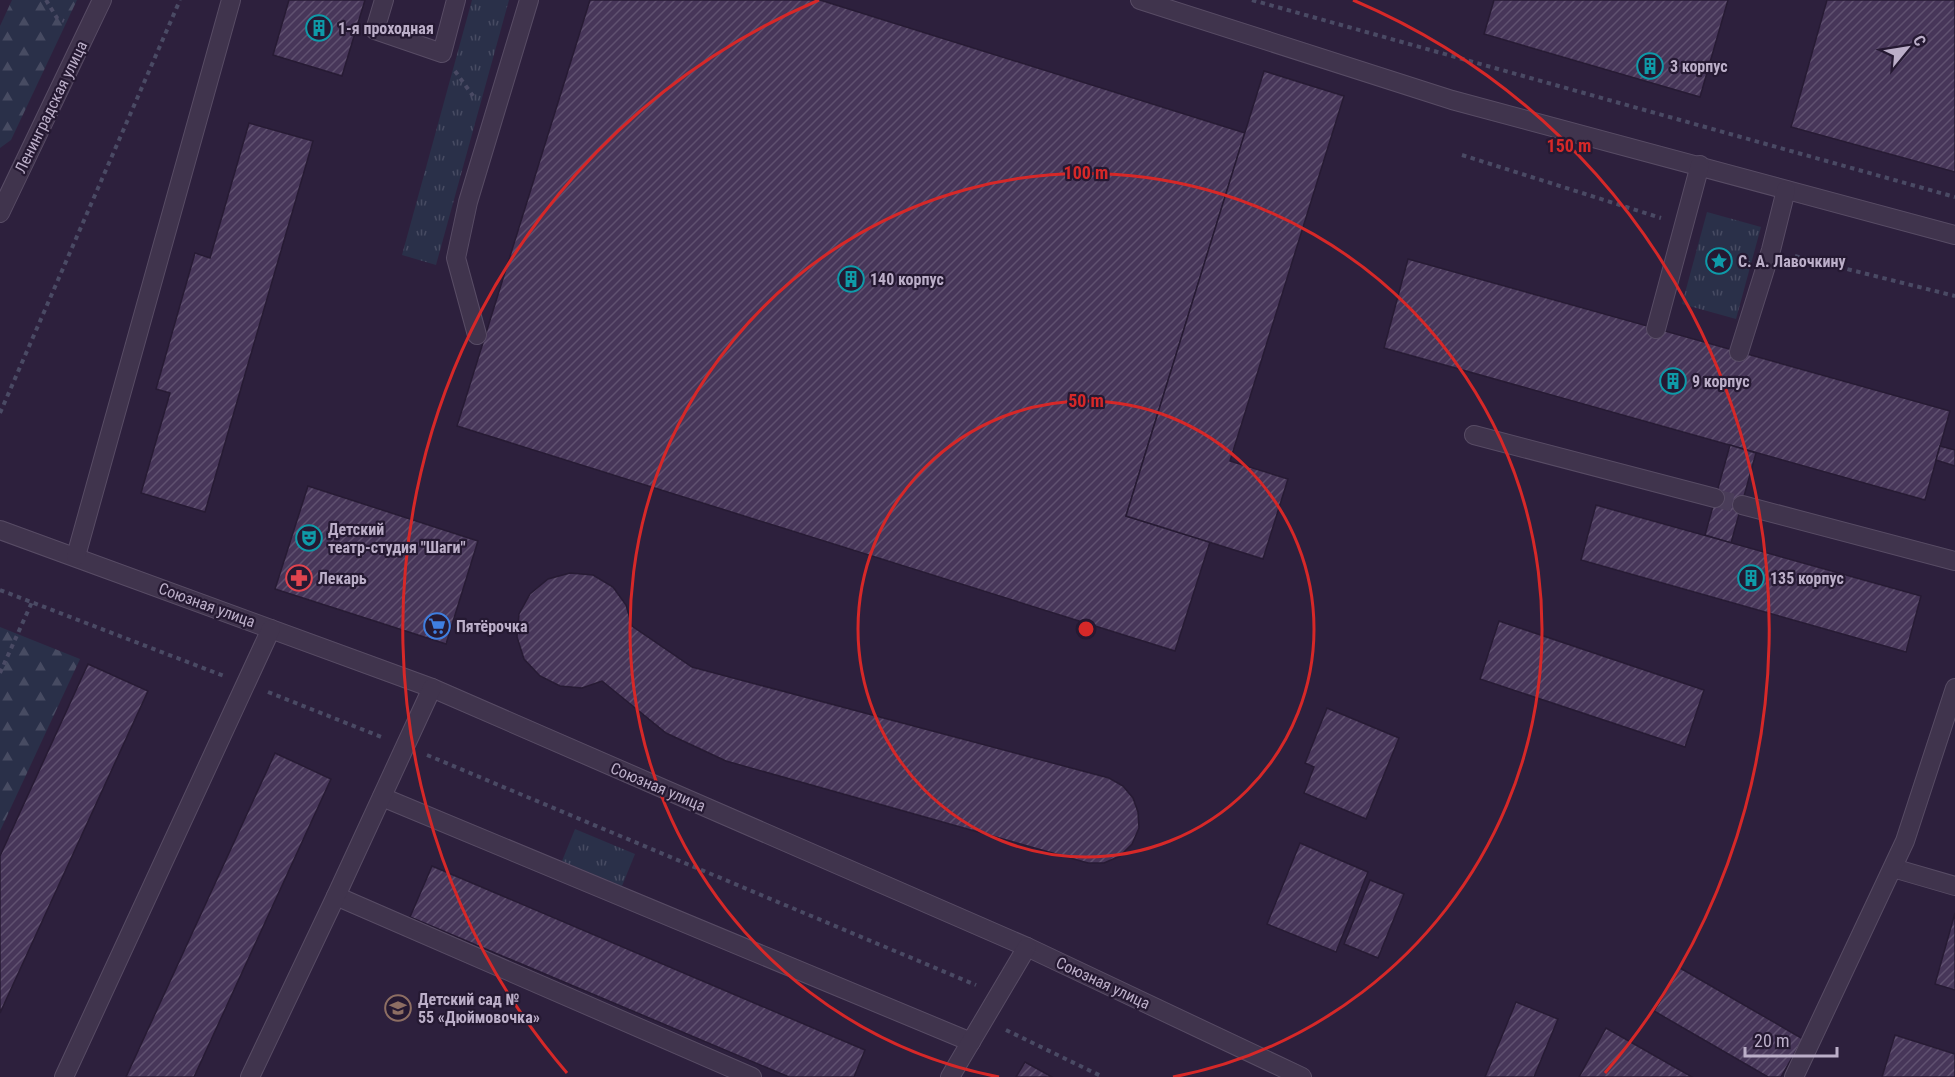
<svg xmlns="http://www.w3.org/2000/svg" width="1955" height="1077" viewBox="0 0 1955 1077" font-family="'Roboto Condensed',sans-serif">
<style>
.grass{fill:url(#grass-tufts)}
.forest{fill:url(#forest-firs)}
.building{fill:url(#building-hatch);stroke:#271b34;stroke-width:1.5}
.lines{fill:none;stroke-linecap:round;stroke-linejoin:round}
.minor-tunnel{stroke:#4a3d59;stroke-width:18;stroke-dasharray:18 9;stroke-linecap:butt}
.minor-casing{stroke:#584c65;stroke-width:20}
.path{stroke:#4a4a64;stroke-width:4;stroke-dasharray:4.5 4.5;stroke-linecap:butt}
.minor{stroke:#40344d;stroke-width:18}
.ring{fill:none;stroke:#d62828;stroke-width:3}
.labels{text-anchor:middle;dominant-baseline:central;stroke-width:4.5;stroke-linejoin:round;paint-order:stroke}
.poi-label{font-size:16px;font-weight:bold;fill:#bcafc9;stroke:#251932;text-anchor:start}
.street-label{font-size:16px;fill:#bcafc9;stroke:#251932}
.centre{fill:#d62828;stroke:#251932;stroke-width:3}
.ring-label{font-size:18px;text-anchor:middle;font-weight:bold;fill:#d62828;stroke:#251932;stroke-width:4.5;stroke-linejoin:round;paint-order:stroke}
</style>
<defs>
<pattern id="grass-tufts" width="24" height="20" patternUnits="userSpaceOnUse" patternTransform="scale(1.5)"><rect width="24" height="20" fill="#2a3049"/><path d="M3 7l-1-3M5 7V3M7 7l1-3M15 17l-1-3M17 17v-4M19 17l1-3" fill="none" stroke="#474b62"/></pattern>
<pattern id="forest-firs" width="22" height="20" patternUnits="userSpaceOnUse" patternTransform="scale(1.5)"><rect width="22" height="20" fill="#2a3049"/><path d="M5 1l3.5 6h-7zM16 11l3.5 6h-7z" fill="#474b62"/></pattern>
<pattern id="building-hatch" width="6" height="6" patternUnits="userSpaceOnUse" patternTransform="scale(1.5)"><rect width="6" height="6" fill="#473659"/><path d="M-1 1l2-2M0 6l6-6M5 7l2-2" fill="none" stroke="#605170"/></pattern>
</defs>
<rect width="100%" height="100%" fill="#2d203d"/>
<g class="grass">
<polygon points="472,0 509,0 436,265 402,255"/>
<polygon points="1707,212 1761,227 1736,319 1682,304"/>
<polygon points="575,829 635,854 622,886 562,861"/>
</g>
<g class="forest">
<polygon points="12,0 77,0 11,140 0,148 0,26"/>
<polygon points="0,627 80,659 0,831"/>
</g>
<g class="building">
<polygon points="289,0 365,0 342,76 273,55"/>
<polygon points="590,0 820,0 1245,133 1126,516 1210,542 1175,651 457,426"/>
<polygon points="1494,0 1728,0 1700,97 1484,34"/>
<polygon points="1827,0 1955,0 1955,172 1791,127"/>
<polygon points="1264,71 1344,96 1230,461 1288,479 1263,559 1126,516"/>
<polygon points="249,123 313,141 205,512 141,493 170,393 156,389 195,253 210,258"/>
<polygon points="1408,259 1950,411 1925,500 1384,348"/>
<polygon points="1730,445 1756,453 1731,543 1705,535"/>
<polygon points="1940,446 1955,450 1955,466 1936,460"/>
<polygon points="308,486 478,541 446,644 275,589"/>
<polygon points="1596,505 1921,596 1906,652 1581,560"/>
<polygon points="570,573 593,575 613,587 626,605 632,626 692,667 1109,778 1123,786 1133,798 1138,812 1139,828 1132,844 1120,856 1104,863 1088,863 726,761 666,733 602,681 582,688 560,686 540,676 524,659 517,637 519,614 530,594 548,579"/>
<polygon points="1499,621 1704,690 1685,747 1480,679"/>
<polygon points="88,664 148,691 0,1013 0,856"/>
<polygon points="1327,708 1399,738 1366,819 1304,793 1314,767 1305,763"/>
<polygon points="275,753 331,779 194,1077 126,1077"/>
<polygon points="1300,843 1368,872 1336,952 1267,924"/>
<polygon points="432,866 865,1050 854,1077 789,1077 410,917"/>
<polygon points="1370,880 1404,894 1378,958 1344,944"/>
<polygon points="1955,913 1955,990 1935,984"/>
<polygon points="1680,968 1803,1039 1781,1077 1768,1077 1654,1011"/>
<polygon points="1516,1002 1558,1019 1534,1077 1485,1077"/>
<polygon points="1606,1028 1692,1077 1579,1077"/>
<polygon points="1895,1035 1955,1054 1955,1077 1882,1077"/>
<polygon points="1025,1062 1052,1077 1016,1077"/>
</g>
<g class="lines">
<polyline class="minor-tunnel" points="1715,498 1742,505"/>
<g class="minor-casing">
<g id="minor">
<polyline points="384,0 375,30 442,53 456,0"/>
<polyline points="1140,0 1452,100 1955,235"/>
<polyline points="0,213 102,0"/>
<polyline points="1656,329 1700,165"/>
<polyline points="477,335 456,258 468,202 529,0"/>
<polyline points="1739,352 1771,250 1786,190"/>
<polyline points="1474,435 1715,498"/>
<polyline points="1742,505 1955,561"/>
<polyline points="0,530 432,688 1027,947 1302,1077"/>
<polyline points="76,556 231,0"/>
<polyline points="382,797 971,1042"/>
<polyline points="1893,868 1955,886"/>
<polyline points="336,896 752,1077"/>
<polyline points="64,1077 271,629"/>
<polyline points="250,1077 336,896 432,688"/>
<polyline points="950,1077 1027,947"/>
<polyline points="1794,1077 1905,841 1955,688"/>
</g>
</g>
<g class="path">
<polyline points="46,0 57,18 64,21"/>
<polyline points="1252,0 1955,197"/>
<polyline points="455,71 473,96"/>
<polyline points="1462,155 1661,218"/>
<polyline points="1795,256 1955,296"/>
<polyline points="0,413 180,0"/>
<polyline points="0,590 224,676"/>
<polyline points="0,673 32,602"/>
<polyline points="268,692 384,738"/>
<polyline points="427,755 976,985"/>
<polyline points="1006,1030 1103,1077"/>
</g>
<use href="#minor" class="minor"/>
</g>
<g class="ring">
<circle cx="1086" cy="629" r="228"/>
<path d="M999 1077A456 456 0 1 1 1173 1077"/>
<path d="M567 1073A683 683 0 0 1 819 0M1353 0A683 683 0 0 1 1605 1073"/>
</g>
<defs>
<g id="building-ring" transform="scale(1.35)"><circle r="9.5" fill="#251932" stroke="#0f9aa8" stroke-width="1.5"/><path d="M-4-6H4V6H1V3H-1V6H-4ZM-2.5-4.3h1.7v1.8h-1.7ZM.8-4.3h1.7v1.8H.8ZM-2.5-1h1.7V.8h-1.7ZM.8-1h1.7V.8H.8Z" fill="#0f9aa8"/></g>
<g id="sight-ring" transform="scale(1.35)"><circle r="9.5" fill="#251932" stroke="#0f9aa8" stroke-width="1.5"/><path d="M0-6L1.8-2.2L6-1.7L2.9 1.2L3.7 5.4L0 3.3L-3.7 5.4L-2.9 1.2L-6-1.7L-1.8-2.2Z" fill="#0f9aa8"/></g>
<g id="theatre-ring" transform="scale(1.35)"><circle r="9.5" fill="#251932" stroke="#0f9aa8" stroke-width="1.5"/><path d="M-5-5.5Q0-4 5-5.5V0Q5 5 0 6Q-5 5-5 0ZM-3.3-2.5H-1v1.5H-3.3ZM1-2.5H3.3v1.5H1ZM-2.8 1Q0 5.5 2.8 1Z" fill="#0f9aa8"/></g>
<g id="pharmacy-ring" transform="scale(1.35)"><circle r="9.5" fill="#251932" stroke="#e0444e" stroke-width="1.5"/><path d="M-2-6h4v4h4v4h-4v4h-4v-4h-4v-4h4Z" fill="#e0444e"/></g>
<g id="supermarket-ring" transform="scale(1.35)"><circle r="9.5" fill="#251932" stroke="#3f7fe0" stroke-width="1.5"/><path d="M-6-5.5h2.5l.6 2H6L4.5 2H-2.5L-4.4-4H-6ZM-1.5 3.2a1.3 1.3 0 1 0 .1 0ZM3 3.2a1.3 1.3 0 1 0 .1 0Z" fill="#3f7fe0"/></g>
<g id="school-ring" transform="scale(1.35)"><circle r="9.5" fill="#251932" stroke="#8d6e63" stroke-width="1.5"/><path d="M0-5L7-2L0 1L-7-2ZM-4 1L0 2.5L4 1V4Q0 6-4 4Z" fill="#8d6e63"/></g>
</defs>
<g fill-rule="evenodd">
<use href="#building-ring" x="319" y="28"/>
<use href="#building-ring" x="1650" y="66"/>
<use href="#sight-ring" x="1719" y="261"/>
<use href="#building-ring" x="851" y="279"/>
<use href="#building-ring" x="1673" y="381"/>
<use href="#theatre-ring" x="309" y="538"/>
<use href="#pharmacy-ring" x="299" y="578"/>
<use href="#building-ring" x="1751" y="578"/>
<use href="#supermarket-ring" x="437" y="626"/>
<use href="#school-ring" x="398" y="1008"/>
</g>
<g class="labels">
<g class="poi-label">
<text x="338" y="28">1-я проходная</text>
<text x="1670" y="66">3 корпус</text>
<text x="1738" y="261">С. А. Лавочкину</text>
<text x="870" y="279">140 корпус</text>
<text x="1692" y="381">9 корпус</text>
<text x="328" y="529">Детский<tspan x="328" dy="18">театр-студия "Шаги"</tspan></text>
<text x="318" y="578">Лекарь</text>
<text x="1770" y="578">135 корпус</text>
<text x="456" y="626">Пятёрочка</text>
<text x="418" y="999">Детский сад №<tspan x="418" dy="18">55 «Дюймовочка»</tspan></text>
</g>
<g class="street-label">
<text transform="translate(51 107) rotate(-64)">Ленинградская улица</text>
<text transform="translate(207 605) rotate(20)">Союзная улица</text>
<text transform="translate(658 787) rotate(23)">Союзная улица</text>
<text transform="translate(1103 983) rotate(25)">Союзная улица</text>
</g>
</g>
<circle cx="1086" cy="629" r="9" class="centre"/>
<g class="ring-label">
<text x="1569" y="152">150 m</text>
<text x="1086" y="179">100 m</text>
<text x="1086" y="407">50 m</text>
</g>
<g transform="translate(1907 48) rotate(60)" stroke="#251932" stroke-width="4.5" paint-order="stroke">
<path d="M0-4.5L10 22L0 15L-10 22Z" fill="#bcafc9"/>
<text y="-9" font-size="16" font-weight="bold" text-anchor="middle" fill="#bcafc9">С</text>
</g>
<path d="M1745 1047v9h92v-9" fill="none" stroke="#bcafc9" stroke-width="3"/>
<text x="1754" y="1047" font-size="18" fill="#bcafc9" stroke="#251932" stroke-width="4.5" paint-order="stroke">20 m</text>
</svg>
